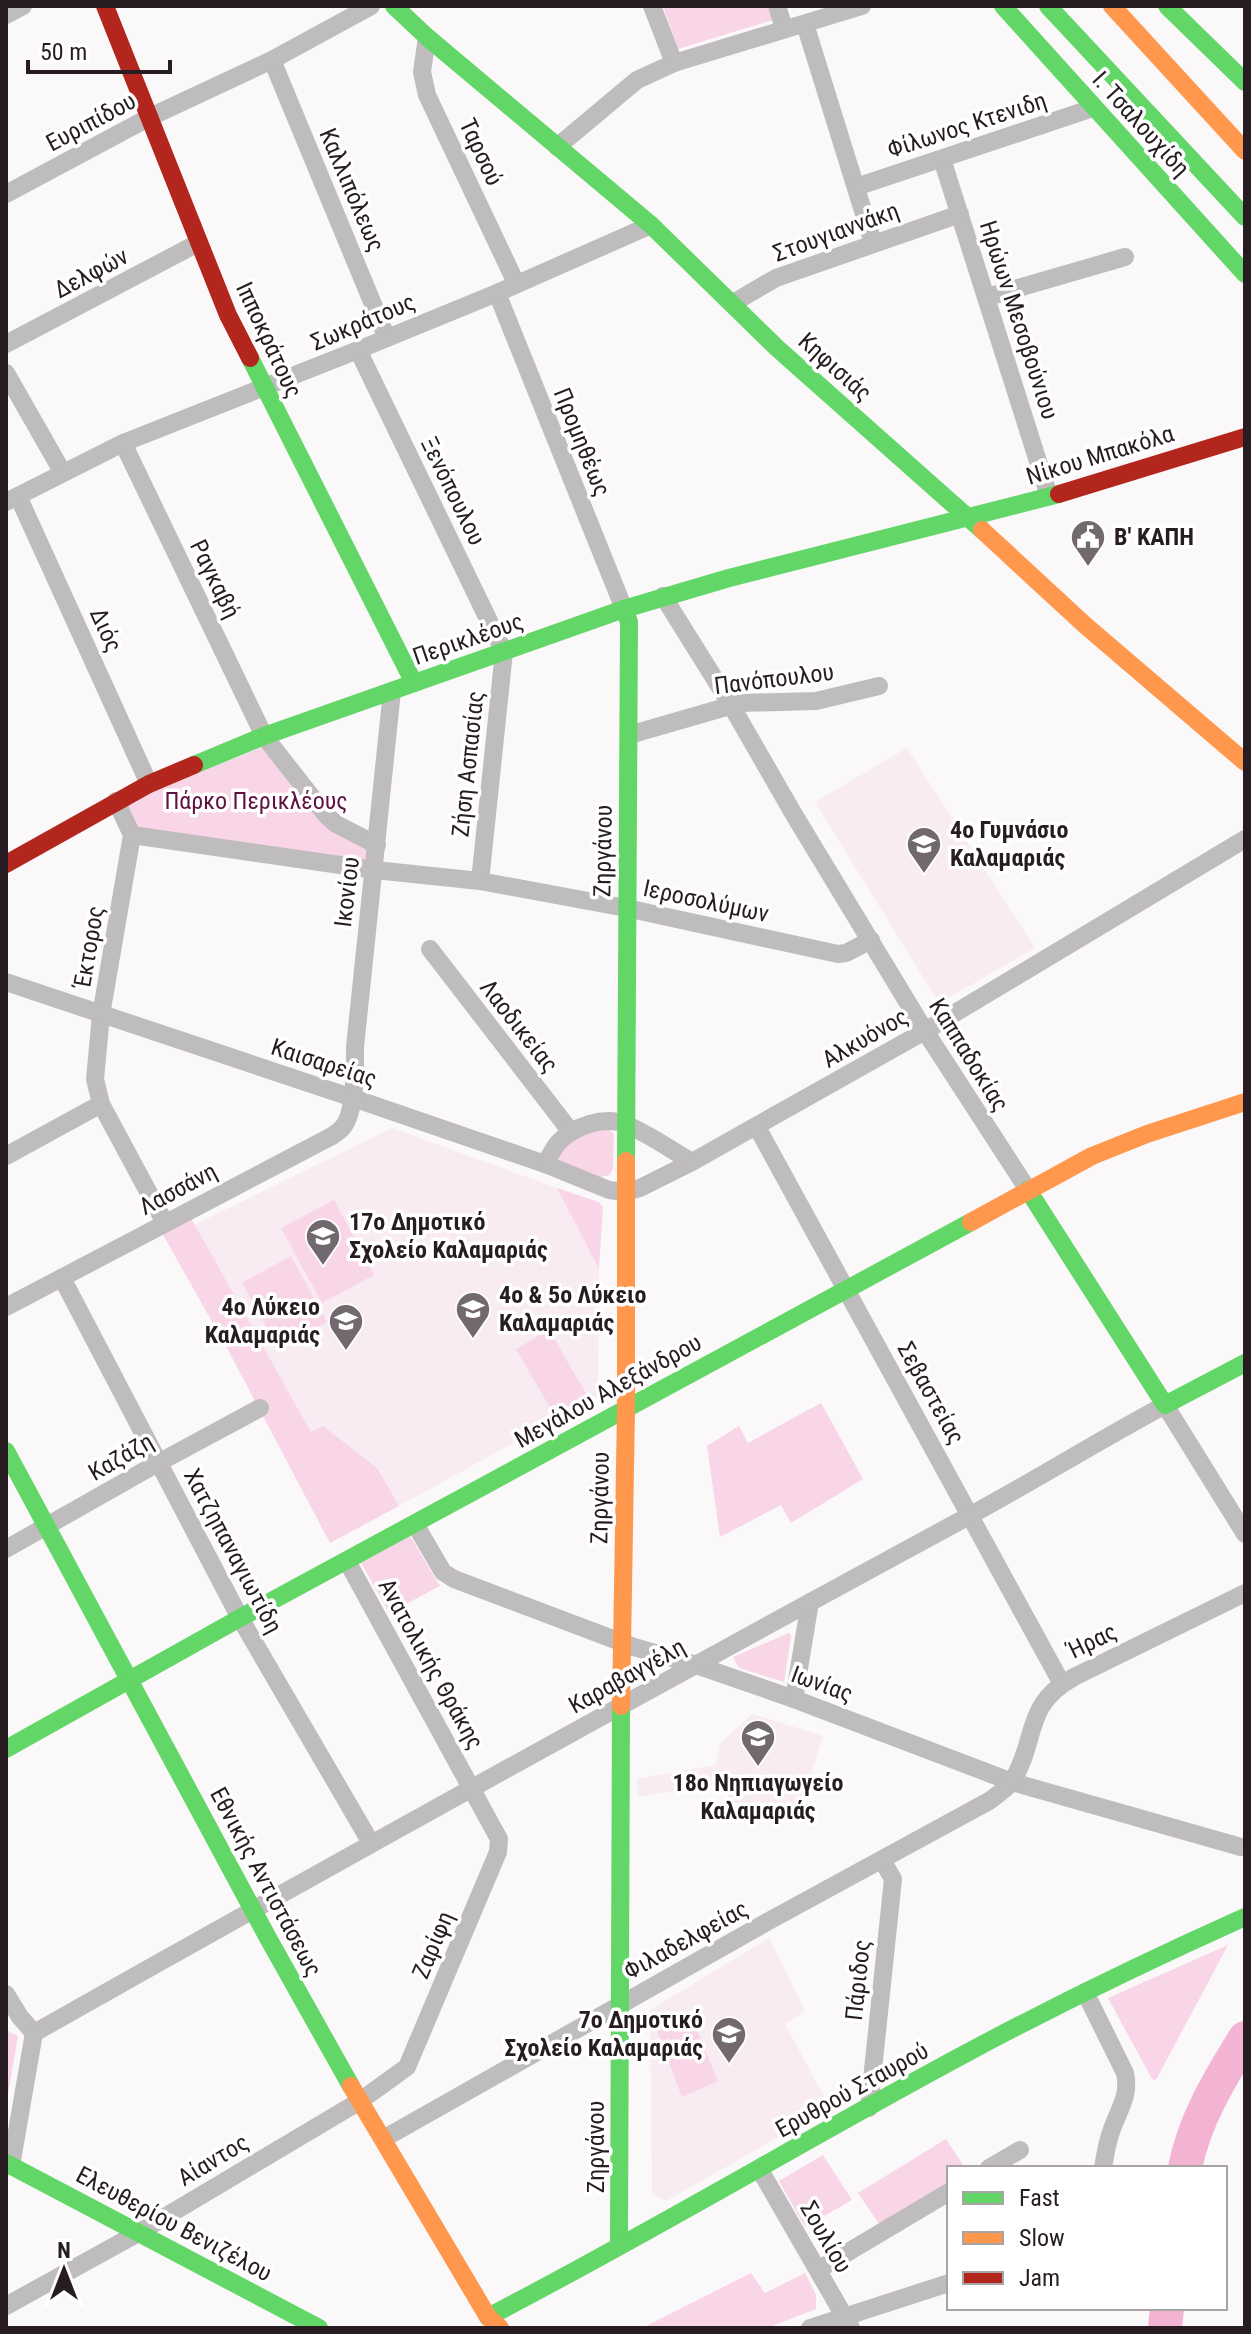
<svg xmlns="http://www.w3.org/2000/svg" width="1251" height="2334" viewBox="0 0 1251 2334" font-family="'Roboto Condensed',sans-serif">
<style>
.built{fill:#f8ebf1}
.green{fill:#f9d6e7}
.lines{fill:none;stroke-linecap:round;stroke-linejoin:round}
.river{stroke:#f3b4d4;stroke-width:34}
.street{stroke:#bfbcbd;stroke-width:18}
.fast{stroke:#63d668;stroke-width:18}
.slow{stroke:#ff974d;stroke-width:18}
.jam{stroke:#b3261e;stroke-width:18}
.labels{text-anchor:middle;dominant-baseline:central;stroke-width:7;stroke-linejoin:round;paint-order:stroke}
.street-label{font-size:24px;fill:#261c21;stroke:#fff}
.poi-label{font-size:24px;font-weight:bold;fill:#261c21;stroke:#fff;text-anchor:start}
.park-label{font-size:24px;fill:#5e1040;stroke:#fff}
</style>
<rect width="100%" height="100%" fill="#fbf8f9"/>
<g class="built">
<polygon points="907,748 1035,948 939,1003 815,802"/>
<polygon points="392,1128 557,1188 599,1269 598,1396 399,1506 378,1468 311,1432 194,1225"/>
<polygon points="752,1714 823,1736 795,1822 732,1802 719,1784 638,1797 637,1779 716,1765 720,1744"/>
<polygon points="769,1938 805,2011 785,2024 830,2108 666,2201 652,2193 650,2010"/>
</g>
<g class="green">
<polygon points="663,6 767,6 773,20 678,49"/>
<polygon points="273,743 325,823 370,849 369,864 136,829 123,803"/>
<path d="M598 1129H609L614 1134 613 1169 610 1175 600 1177 561 1163 558 1157C564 1139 582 1134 598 1129Z"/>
<polygon points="557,1188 599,1202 603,1207 599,1269"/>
<polygon points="334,1200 374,1275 322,1303 281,1228"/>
<polygon points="187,1211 311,1432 323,1426 378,1469 399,1506 330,1543 227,1348 158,1226"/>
<polygon points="291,1256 327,1322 278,1348 242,1283"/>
<polygon points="549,1330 588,1397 555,1416 516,1349"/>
<polygon points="821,1403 863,1479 791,1523 781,1505 720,1537 707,1446 739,1426 748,1443"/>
<polygon points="409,1534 440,1586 389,1613 360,1561"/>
<polygon points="789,1633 791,1636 784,1682 739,1668 733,1657"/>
<polygon points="1228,1945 1156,2080 1152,2079 1108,1998"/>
<polygon points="690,2013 718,2081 682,2097 656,2028"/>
<polygon points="6,2030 18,2036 8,2094 6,2093"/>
<polygon points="946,2139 965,2168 949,2168 949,2187 881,2227 858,2193"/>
<polygon points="823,2155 852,2200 805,2227 779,2181"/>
<polygon points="751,2273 765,2293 805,2273 816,2295 816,2309 767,2328 642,2328"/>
</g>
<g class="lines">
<g class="river">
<path d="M1185 2168C1194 2121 1220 2078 1245 2038"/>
<polyline points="1165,2328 1167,2308"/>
</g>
<g class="street">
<polyline points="652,6 674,63"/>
<polyline points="777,6 784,28"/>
<polyline points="6,15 23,6"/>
<polyline points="805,24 873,243"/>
<polyline points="427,37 422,72 427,95 516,283"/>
<polyline points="272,60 387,338"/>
<polyline points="557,147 637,80 674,63 862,6"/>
<polyline points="942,159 1049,496"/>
<polyline points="856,187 1093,108"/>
<polyline points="6,194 148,118 272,60 371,6"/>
<polyline points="497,293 624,609"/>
<polyline points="987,297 1125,257"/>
<polyline points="733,303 776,278 960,214"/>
<polyline points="6,344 198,243"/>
<polyline points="358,350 504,652 480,881"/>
<polyline points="6,373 63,473"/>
<polyline points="123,443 264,736 326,815 336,824 377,845"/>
<polyline points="18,496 149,784"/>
<polyline points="6,502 123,443 358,350 497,293 651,225"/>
<polyline points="663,596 731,705 793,813 925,1031 1028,1190"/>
<polyline points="629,735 740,703 816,701 879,686"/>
<polyline points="116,801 132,835 101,1015 95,1079 101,1104 165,1223"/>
<polyline points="132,835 375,870 480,881 626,908 838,954 846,953 871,940"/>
<polyline points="430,949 571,1132"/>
<polyline points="6,982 353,1098 545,1164 609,1190 625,1192 640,1188 692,1162 925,1031 1245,839"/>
<polyline points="757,1127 1062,1684"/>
<polyline points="6,1156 101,1104"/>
<path d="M545 1164C549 1158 553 1149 558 1143 573 1126 605 1115 627 1125 649 1134 671 1150 692 1162"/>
<polyline points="62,1278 240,1618 371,1843"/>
<path d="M6 1307 332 1136C336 1133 340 1131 343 1127 356 1111 355 1067 355 1047L392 691"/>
<polyline points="415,1524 443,1572 454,1579 634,1647 696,1665 794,1699 1012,1782 1241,1847"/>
<polyline points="6,1549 158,1463 260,1408"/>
<polyline points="794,1699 810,1602"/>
<path d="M1085 1992 1125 2073C1130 2096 1119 2109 1112 2129 1107 2142 1105 2155 1103 2168"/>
<polyline points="6,1994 20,2017 34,2033"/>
<path d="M34 2033C344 1858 655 1686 967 1517 1034 1481 1098 1441 1165 1405L1245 1534"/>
<polyline points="869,2108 893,1879 882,1860"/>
<path d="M383 2139 765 1923 989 1801C997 1795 1008 1788 1013 1780 1038 1738 1023 1705 1074 1677L1245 1593"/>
<polyline points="11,2166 34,2033"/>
<polyline points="989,2168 1020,2150"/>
<polyline points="760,2170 851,2328"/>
<polyline points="818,2270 949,2192"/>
<polyline points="6,2306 138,2233 360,2101 407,2067 498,1852 499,1839 347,1561"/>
<polyline points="810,2328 949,2283"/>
</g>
<g class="fast">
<polyline points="394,6 427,37 651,225 777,348 982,530"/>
<polyline points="1003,6 1245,274"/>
<polyline points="1048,6 1245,217"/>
<polyline points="1167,6 1245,82"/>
<polyline points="250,358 414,683"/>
<polyline points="624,609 629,622 626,1161"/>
<polyline points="194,765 264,736 624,609 729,578 1059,494"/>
<polyline points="1028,1190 1165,1405 1245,1363"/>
<polyline points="6,1451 268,1938 351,2086"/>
<polyline points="6,1749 240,1618 971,1222"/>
<polyline points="6,2163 319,2328"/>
<polyline points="619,2246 621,1706"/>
<path d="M488 2317C648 2234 803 2141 961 2056 1054 2006 1149 1960 1245 1917"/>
</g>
<g class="slow">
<polyline points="1112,6 1245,151"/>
<polyline points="982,530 1086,626 1245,762"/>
<polyline points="971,1222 1092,1156 1147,1134 1245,1102"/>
<polyline points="621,1706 626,1409 626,1161"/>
<polyline points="351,2086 488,2317 500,2328"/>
</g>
<g class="jam">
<polyline points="105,6 228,315 250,358"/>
<polyline points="1059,494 1245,437"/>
<polyline points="6,864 149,784 194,765"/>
</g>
</g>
<defs>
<g id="civic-pin" transform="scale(1.8)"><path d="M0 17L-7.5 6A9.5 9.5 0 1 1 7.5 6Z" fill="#71696d" stroke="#fff"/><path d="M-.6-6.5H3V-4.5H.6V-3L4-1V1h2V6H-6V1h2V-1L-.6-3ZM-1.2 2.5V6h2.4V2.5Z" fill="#fff"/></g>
<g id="school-pin" transform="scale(1.8)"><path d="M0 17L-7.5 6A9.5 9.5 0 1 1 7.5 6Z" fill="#71696d" stroke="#fff"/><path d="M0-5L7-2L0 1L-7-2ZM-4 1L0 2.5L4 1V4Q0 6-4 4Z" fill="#fff"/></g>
</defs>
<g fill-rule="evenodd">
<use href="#civic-pin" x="1088" y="537"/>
<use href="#school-pin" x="924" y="844"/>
<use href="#school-pin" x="323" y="1236"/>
<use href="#school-pin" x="473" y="1309"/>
<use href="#school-pin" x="346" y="1321"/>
<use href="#school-pin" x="758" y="1737"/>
<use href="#school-pin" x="729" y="2034"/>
</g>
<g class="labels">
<g class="street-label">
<text transform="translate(91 122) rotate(-28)">Ευριπίδου</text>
<text transform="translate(1141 124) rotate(48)">Ι. Τσαλουχίδη</text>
<text transform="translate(967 125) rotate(-18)">Φίλωνος Κτενιδη</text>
<text transform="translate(481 152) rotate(65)">Ταρσού</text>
<text transform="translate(352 190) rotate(67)">Καλλιπόλεως</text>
<text transform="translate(836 232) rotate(-20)">Στουγιαννάκη</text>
<text transform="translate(91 273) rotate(-28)">Δελφών</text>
<text transform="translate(1019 320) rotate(72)">Ηρώων Μεσοβούνιου</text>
<text transform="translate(363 322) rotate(-23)">Σωκράτους</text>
<text transform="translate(269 340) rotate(65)">Ιπποκράτους</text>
<text transform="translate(835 367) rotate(42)">Κηφισιάς</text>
<text transform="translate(582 442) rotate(68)">Προμηθέως</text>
<text transform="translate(1100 455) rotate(-17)">Νίκου Μπακόλα</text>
<text transform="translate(453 491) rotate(64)">Ξενόπουλου</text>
<text transform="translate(215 579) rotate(64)">Ραγκαβή</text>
<text transform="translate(106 630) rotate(66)">Διός</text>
<text transform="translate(468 639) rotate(-19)">Περικλέους</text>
<text transform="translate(774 679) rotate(-7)">Πανόπουλου</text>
<text transform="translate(468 764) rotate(-84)">Ζήση Ασπασίας</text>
<text transform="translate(603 851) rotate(-89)">Ζηργάνου</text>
<text transform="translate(347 892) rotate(-83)">Ικονίου</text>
<text transform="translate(706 901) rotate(12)">Ιεροσολύμων</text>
<text transform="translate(89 947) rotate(-80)">Έκτορος</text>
<text transform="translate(519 1026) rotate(52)">Λαοδικείας</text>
<text transform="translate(865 1038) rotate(-30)">Αλκυόνος</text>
<text transform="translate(969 1055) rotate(58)">Καππαδοκίας</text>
<text transform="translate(324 1063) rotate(18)">Καισαρείας</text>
<text transform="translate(178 1189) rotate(-28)">Λασσάνη</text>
<text transform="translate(608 1391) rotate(-29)">Μεγάλου Αλεξάνδρου</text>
<text transform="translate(931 1393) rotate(61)">Σεβαστείας</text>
<text transform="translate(121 1457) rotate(-30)">Καζάζη</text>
<text transform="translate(600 1498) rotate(-89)">Ζηργάνου</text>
<text transform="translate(233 1551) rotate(62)">Χατζηπαναγιωτίδη</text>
<text transform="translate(1092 1641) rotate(-26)">Ήρας</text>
<text transform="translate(431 1664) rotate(61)">Ανατολικής Θράκης</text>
<text transform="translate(627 1676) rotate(-29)">Καραβαγγέλη</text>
<text transform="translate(822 1684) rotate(20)">Ιωνίας</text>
<text transform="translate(266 1882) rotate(62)">Εθνικής Αντιστάσεως</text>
<text transform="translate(686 1940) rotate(-29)">Φιλαδελφείας</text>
<text transform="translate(433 1945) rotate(-67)">Ζαρίφη</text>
<text transform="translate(858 1980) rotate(-84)">Πάριδος</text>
<text transform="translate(852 2090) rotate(-29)">Ερυθρού Σταυρού</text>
<text transform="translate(596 2147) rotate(-90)">Ζηργάνου</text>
<text transform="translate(213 2160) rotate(-31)">Αίαντος</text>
<text transform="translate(174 2224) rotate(28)">Ελευθερίου Βενιζέλου</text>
<text transform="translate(826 2237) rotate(60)">Σουλίου</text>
</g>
<g class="poi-label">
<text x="1114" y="537">Β' ΚΑΠΗ</text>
<text x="950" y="830">4ο Γυμνάσιο<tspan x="950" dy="28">Καλαμαριάς</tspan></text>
<text x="349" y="1222">17ο Δημοτικό<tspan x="349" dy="28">Σχολείο Καλαμαριάς</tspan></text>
<text x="499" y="1295">4ο &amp; 5ο Λύκειο<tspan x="499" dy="28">Καλαμαριάς</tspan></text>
<text x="320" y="1307" text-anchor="end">4ο Λύκειο<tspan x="320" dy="28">Καλαμαριάς</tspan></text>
<text x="758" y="1783" text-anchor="middle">18ο Νηπιαγωγείο<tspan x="758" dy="28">Καλαμαριάς</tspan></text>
<text x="703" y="2020" text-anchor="end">7o Δημοτικό<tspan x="703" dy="28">Σχολείο Καλαμαριάς</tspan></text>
</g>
<g class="park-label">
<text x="256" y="801">Πάρκο Περικλέους</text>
</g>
</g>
<rect width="1251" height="2334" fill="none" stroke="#261c21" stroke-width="16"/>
<rect x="947" y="2166" width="280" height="144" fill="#ffffff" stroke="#a8a4a6" stroke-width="2"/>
<rect x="963" y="2192" width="40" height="12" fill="#63d668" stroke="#a8a4a6" stroke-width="2"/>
<text x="1019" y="2206" font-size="24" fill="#261c21">Fast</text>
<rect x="963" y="2232" width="40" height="12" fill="#ff974d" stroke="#a8a4a6" stroke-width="2"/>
<text x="1019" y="2246" font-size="24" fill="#261c21">Slow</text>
<rect x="963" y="2272" width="40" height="12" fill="#b3261e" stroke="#a8a4a6" stroke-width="2"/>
<text x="1019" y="2286" font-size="24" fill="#261c21">Jam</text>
<g transform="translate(64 2270)" stroke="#ffffff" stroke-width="6" paint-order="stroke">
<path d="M0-6L14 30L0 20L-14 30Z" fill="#261c21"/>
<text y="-12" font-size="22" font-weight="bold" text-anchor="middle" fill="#261c21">N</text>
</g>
<path d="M28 60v12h142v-12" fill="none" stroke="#261c21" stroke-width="4"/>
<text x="40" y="60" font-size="24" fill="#261c21" stroke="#ffffff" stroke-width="6" paint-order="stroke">50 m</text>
</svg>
